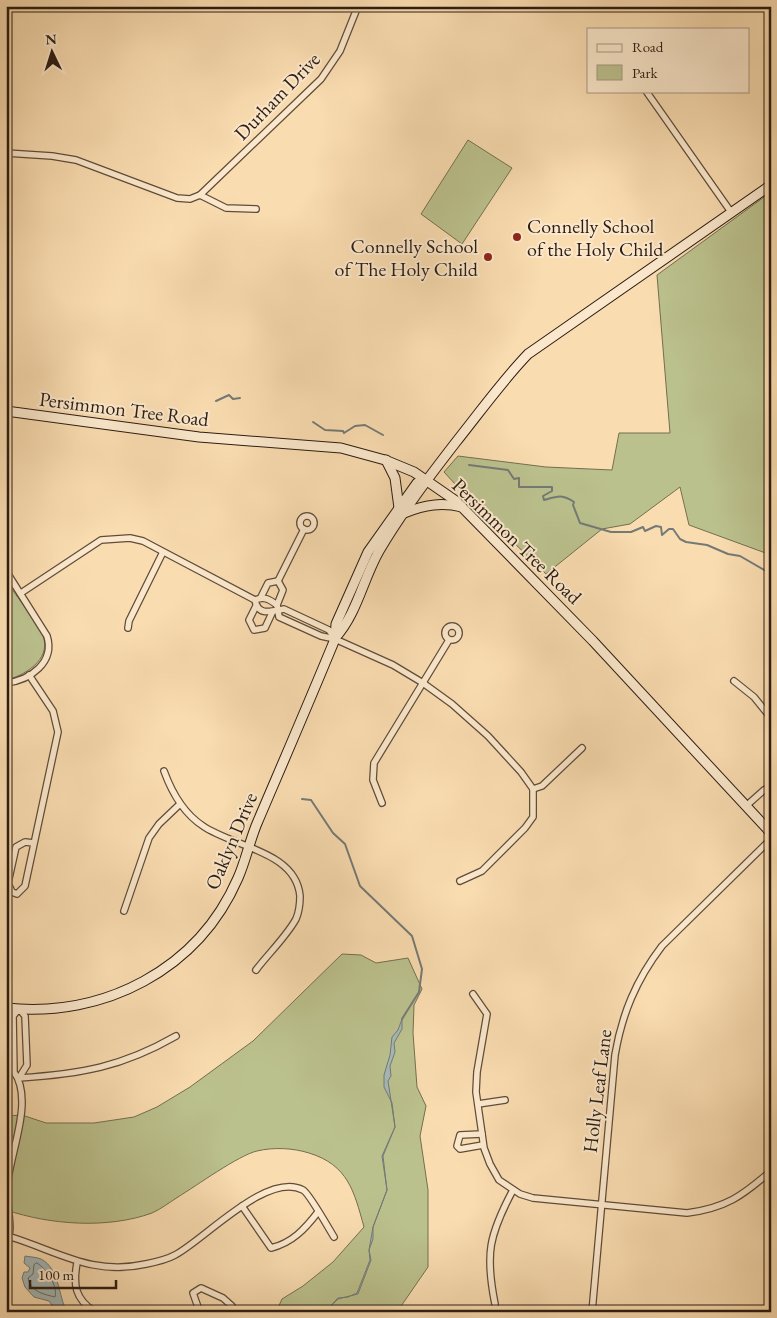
<svg xmlns="http://www.w3.org/2000/svg" width="777" height="1318" viewBox="0 0 777 1318" font-family="'EB Garamond',serif">
<style>
.green{fill:#bbc18d;stroke:#746e50}
.water{fill:#a4b8b8;stroke:#747a76}
.lines{fill:none;stroke-linecap:round;stroke-linejoin:round}
.shore{stroke:#686a65;stroke-width:1}
.stream{stroke:#747a76;stroke-width:2}
.street-casing{stroke:#5f4c3a;stroke-width:8}
.secondary-casing{stroke:#2c1c12;stroke-width:11}
.street{stroke:#fbe8cc;stroke-width:5.5}
.secondary{stroke:#fbe8cc;stroke-width:9}
.poi-dot{fill:#8f2418;stroke:#fbe8cc;stroke-width:2}
.labels{text-anchor:middle;dominant-baseline:central;stroke-width:4;stroke-linejoin:round;paint-order:stroke}
.street-label{font-size:20px;fill:#2c1c12;stroke:#fbe8cc}
.poi-label{font-size:20px;fill:#2c1c12;stroke:#fbe8cc;text-anchor:start}
</style>
<rect width="100%" height="100%" fill="#f9dcb0"/>
<filter id="stains"><feTurbulence type="fractalNoise" baseFrequency=".004" numOctaves="4"/><feColorMatrix values="0 0 0 0 .2 0 0 0 0 .09 0 0 0 0 .02 0 0 0 .5 -.17"/></filter>
<radialGradient id="worn" r=".72"><stop offset=".6" stop-color="#630" stop-opacity="0"/><stop offset="1" stop-color="#630" stop-opacity=".3"/></radialGradient>
<g class="green">
<polygon points="468,140 512,168 462,244 421,214"/>
<polygon points="771,192 771,555 689,525 680,487 630,524 602,529 546,574 467,497 444,472 458,456 546,467 612,470 619,433 670,433 657,275"/>
<path d="M6 581C14 592 42 630 44 639 49 660 26 674 10 679H6Z"/>
<path d="M342 954 361 955 376 963 408 958 422 989 414 1005 413 1033 417 1087 426 1106 420 1136 428 1190V1267L397 1312H276L282 1299 303 1286 333 1262 364 1227C354 1191 348 1165 309 1153 293 1148 274 1147 257 1151 239 1155 196 1186 178 1197 170 1202 161 1209 152 1213 108 1229 51 1225 6 1210V1116L22 1115 46 1123H94L134 1117 157 1107 190 1087 253 1041Z"/>
</g>
<g class="water">
<polygon points="402,1019 402,1029 394,1043 395,1052 390,1066 391,1076 388,1081 395,1127 383,1156 387,1190 373,1227 373,1239 369,1250 371,1260 358,1294 338,1299 325,1312 338,1298 348,1297 357,1293 370,1260 369,1250 373,1227 387,1190 382,1156 395,1127 392,1103 384,1087 384,1075 390,1055 392,1037 398,1030"/>
<path d="M25 1256C30 1257 36 1257 41 1259 60 1269 58 1296 67 1312H57L49 1301 34 1297 25 1287 22 1278 24 1272H28L30 1268 24 1263Z"/>
</g>
<g class="lines">
<path class="shore" d="M37 1263C47 1269 58 1286 55 1297 43 1294 31 1292 28 1278L33 1274 34 1265Z"/>
<g class="stream">
<polyline points="216,401 229,395 233,399 240,398"/>
<polyline points="313,422 325,430 343,431 344,433 355,426 365,425 383,435"/>
<path d="M469 465 508 470 514 479 519 478V487H552V491L543 496 544 500C558 496 562 494 574 502L573 505 580 523 611 532H631L643 527 645 531 656 526 661 527 662 535 669 529H673L680 539 686 542 707 545 728 554 740 556 771 574"/>
<polyline points="302,799 311,800 333,833 345,844 360,886 412,936 422,969 419,992 402,1019"/>
</g>
<g class="street-casing">
<g id="street">
<polyline points="646,91 731,212"/>
<polyline points="6,153 52,156 76,160 177,198 190,199 200,195 226,208 256,209"/>
<polyline points="200,195 321,79 340,51 358,6"/>
<circle cx="307" cy="523" r="7"/>
<path d="M6 571 47 636C55 662 31 680 6 683"/>
<polyline points="278,581 304,529"/>
<path d="M21 593 101 540 130 538 143 541 255 600C258 617 272 611 284 609L329 630 335 639"/>
<polyline points="261,597 268,583 278,581"/>
<path d="M255 600C264 596 269 599 277 605L279 617 321 636 335 639 393 665 423 683 452 704 488 736 521 772 533 789V817L525 828 482 871 460 881"/>
<polyline points="277,605 283,590 278,581"/>
<polyline points="256,606 249,620 254,630 265,628 272,613"/>
<circle cx="452" cy="633" r="7"/>
<polyline points="128,628 129,621 163,552"/>
<polyline points="29,675 53,711 58,732 25,886 17,894 12,892 8,883 16,847 25,842 34,843"/>
<polyline points="734,681 754,697 771,718"/>
<path d="M164 771C172 793 183 813 203 826 233 847 296 851 300 896 300 903 299 912 296 919 286 937 268 954 256 970"/>
<polyline points="533,789 542,786 582,748"/>
<polyline points="382,803 373,780 374,763 449,640"/>
<polyline points="746,806 764,790 771,787"/>
<polyline points="124,911 149,838 159,824 180,804"/>
<path d="M473 994 487 1014 477 1072 476 1092 484 1148 490 1164 499 1180 520 1194 533 1198 687 1213C726 1208 742 1196 771 1171"/>
<path d="M19 1078C81 1074 122 1067 176 1036"/>
<polyline points="478,1104 505,1100"/>
<polyline points="482,1134 460,1135 457,1146 460,1149 483,1145"/>
<path d="M242 1206 271 1248C292 1243 305 1229 318 1212"/>
<path d="M11 1237C59 1252 93 1276 146 1264 156 1262 166 1260 175 1255 204 1240 267 1171 303 1190 309 1193 329 1229 334 1237"/>
<path d="M6 1251C14 1226 7 1213 7 1189 8 1157 35 1101 14 1072L13 1016 19 1009 25 1016 27 1065 19 1078"/>
<path d="M77 1263C73 1285 75 1299 95 1312"/>
<path d="M495 1304C485 1254 489 1235 513 1190"/>
<polyline points="202,1312 199,1310 193,1293 201,1288 223,1298 232,1306 229,1312"/>
<path d="M592 1312 615 1055C622 1014 636 980 662 946L771 839"/>
</g>
</g>
<g class="secondary-casing">
<g id="secondary">
<polyline points="6,411 199,437 341,448 385,460 414,472 456,501 593,641 771,833"/>
<polyline points="386,460 395,478 399,508"/>
<path d="M404 513C425 505 441 502 462 507"/>
<path d="M335 638C357 614 363 579 379 551 402 512 429 477 456 442 480 412 502 381 528 354L771 185"/>
<path d="M6 1008C104 1018 198 970 238 878 246 860 250 839 258 821 284 760 310 700 335 639L336 624 368 552 417 483 426 480"/>
</g>
</g>
<use href="#street" class="street"/>
<use href="#secondary" class="secondary"/>
</g>
<g class="poi-dot">
<circle cx="517" cy="237" r="5"/>
<circle cx="488" cy="257" r="5"/>
</g>
<g class="labels">
<g class="street-label">
<text transform="translate(277 96) rotate(-46)">Durham Drive</text>
<text transform="translate(124 409) rotate(7)">Persimmon Tree Road</text>
<text transform="translate(517 541) rotate(44)">Persimmon Tree Road</text>
<text transform="translate(231 841) rotate(-67)">Oaklyn Drive</text>
<text transform="translate(597 1091) rotate(-83)">Holly Leaf Lane</text>
</g>
<g class="poi-label">
<text x="527" y="226">Connelly School<tspan x="527" dy="23">of the Holy Child</tspan></text>
<text x="478" y="246" text-anchor="end">Connelly School<tspan x="478" dy="23">of The Holy Child</tspan></text>
</g>
</g>
<rect width="777" height="1318" fill="none" stroke="#f9dcb0" stroke-width="25"/>
<rect x="8" y="8" width="762" height="1303" fill="none" stroke="#2c1c12" stroke-width="2.5"/>
<rect x="12" y="12" width="752" height="1293" fill="none" stroke="#2c1c12"/>
<rect x="587" y="28" width="162" height="65" fill="#fbe8cc" stroke="#a89682"/>
<rect x="597" y="44" width="25" height="8" fill="#fbe8cc" stroke="#a89682"/>
<text x="632" y="52" font-size="15" fill="#2c1c12">Road</text>
<rect x="597" y="65" width="25" height="15" fill="#bbc18d" stroke="#a89682"/>
<text x="632" y="78" font-size="15" fill="#2c1c12">Park</text>
<g transform="translate(52 52) rotate(356)" stroke="#fbe8cc" stroke-width="4" paint-order="stroke">
<path d="M0-4L9 19L0 12L-9 19Z" fill="#2c1c12"/>
<text y="-8" font-size="14" font-weight="bold" text-anchor="middle" fill="#2c1c12">N</text>
</g>
<path d="M30 1280v8h86v-8" fill="none" stroke="#2c1c12" stroke-width="2.5"/>
<text x="38" y="1280" font-size="15" fill="#2c1c12" stroke="#fbe8cc" stroke-width="4" paint-order="stroke">100 m</text>
<rect width="100%" height="100%" filter="url(#stains)"/>
<rect width="100%" height="100%" fill="url(#worn)"/>
</svg>
